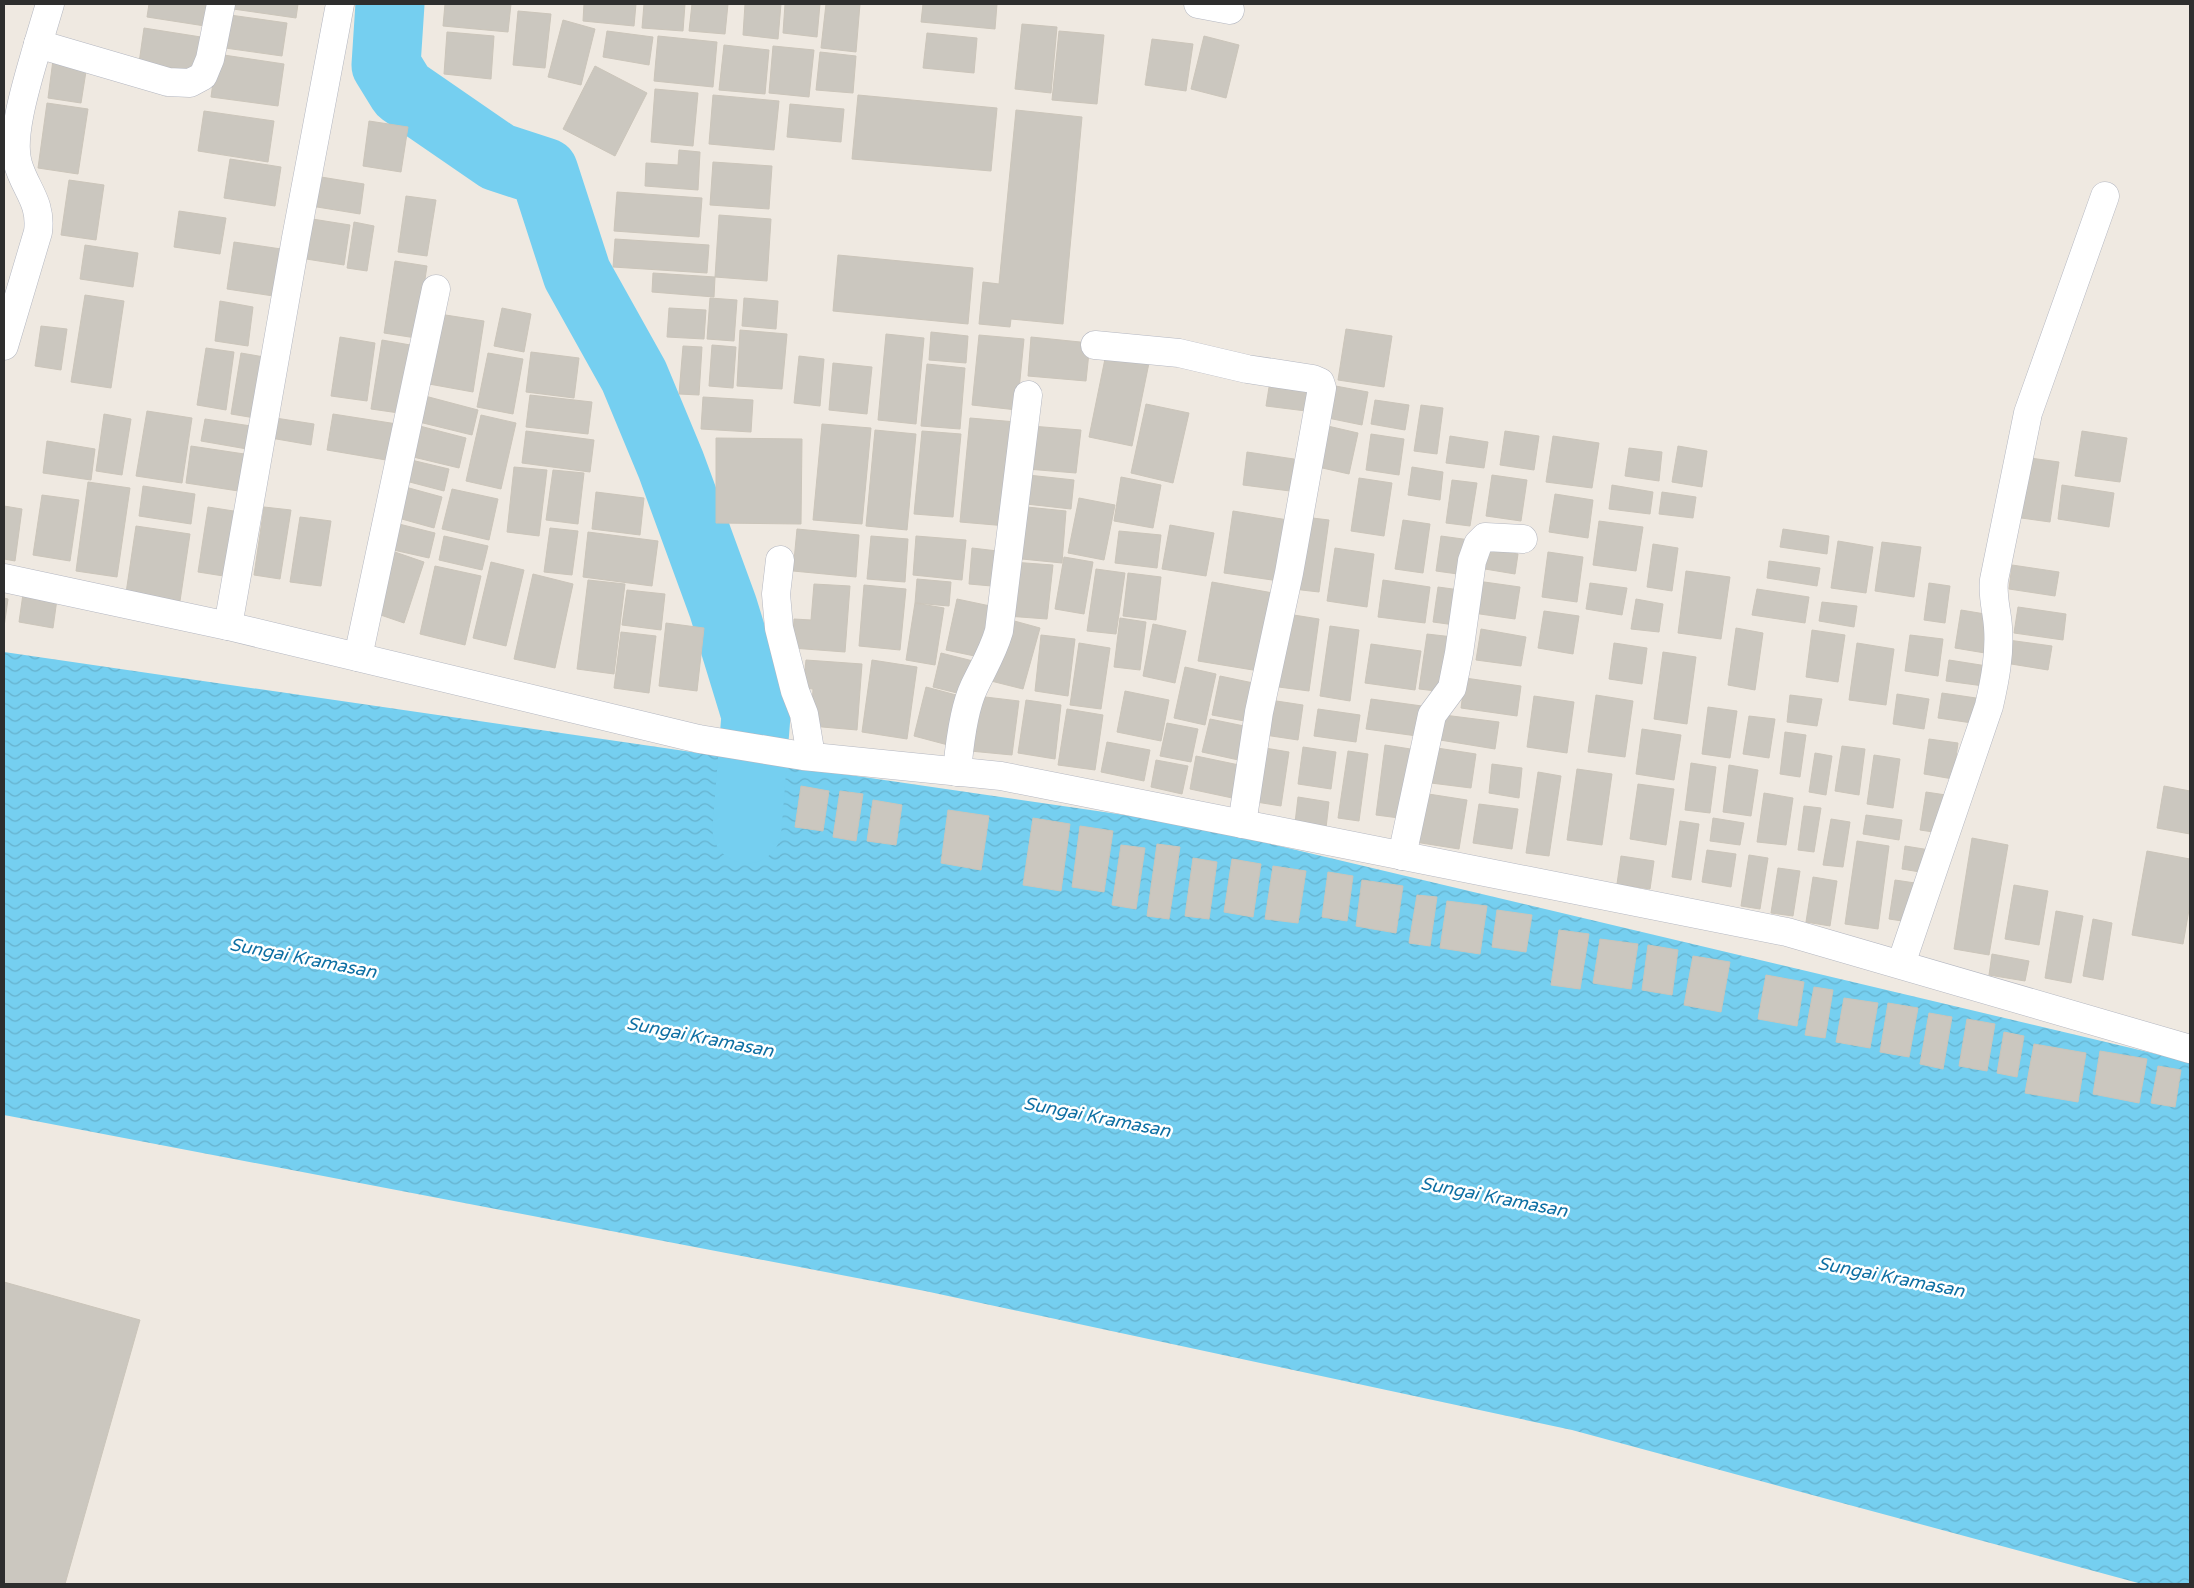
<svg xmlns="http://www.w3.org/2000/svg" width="2194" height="1588" viewBox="0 0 2194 1588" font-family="'Varela Round',sans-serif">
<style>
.water{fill:url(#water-waves)}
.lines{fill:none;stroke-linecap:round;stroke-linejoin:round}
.river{stroke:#75cff0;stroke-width:69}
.building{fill:#cbc7bf;stroke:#cbc5ba}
.minor-casing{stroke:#b4b7c1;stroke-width:29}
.minor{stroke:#fff;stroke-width:28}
.labels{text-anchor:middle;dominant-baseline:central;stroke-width:5;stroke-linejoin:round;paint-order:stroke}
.water-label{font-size:18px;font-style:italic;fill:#0d6fa3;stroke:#fff}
</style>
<defs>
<pattern id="water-waves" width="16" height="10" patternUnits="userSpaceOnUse" patternTransform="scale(1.25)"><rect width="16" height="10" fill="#75cff0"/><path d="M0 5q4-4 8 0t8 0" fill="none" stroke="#66b2ce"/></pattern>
</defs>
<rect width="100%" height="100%" fill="#efe9e1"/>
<polygon class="water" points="4,652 1187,824 2190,1062 2190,1584 2142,1584 1572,1430 925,1291 4,1115"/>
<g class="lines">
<polyline class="river" points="390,4 386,65 402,91 498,157 544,172 577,274 634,376 671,465 723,607 756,715 747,829"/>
</g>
<g class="building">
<polygon points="149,4 208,4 205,26 147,17"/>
<polygon points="234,4 298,4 296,18 233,9"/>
<polygon points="445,4 511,4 508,32 443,26"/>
<polygon points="584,4 636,4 634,26 583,21"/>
<polygon points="644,4 685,4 683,31 642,28"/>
<polygon points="692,4 728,4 725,34 689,31"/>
<polygon points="745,4 781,4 778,39 743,35"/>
<polygon points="785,4 820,4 817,37 783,33"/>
<polygon points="826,4 860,4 856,52 821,48"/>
<polygon points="923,4 997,4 995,29 921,22"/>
<polygon points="518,11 551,14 545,68 513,65"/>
<polygon points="223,14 287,23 282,56 218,47"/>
<polygon points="563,20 595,29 581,85 548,77"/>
<polygon points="1022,24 1057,27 1051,93 1015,89"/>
<polygon points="144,28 201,37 195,71 139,63"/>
<polygon points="607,31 653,37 649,65 603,57"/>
<polygon points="1059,31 1104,35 1097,104 1052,100"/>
<polygon points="447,32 494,36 491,79 444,74"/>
<polygon points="927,33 977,38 974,73 923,68"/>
<polygon points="658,36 717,42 713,87 654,81"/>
<polygon points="1204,36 1239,45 1226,98 1191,89"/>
<polygon points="1152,39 1193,44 1186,91 1145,85"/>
<polygon points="724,45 769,50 765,94 719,90"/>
<polygon points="773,46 814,50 809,97 769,93"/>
<polygon points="820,52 856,56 853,93 816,90"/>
<polygon points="217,54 284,64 278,106 211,97"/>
<polygon points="53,60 87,65 81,103 48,98"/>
<polygon points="595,66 647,93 615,156 563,129"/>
<polygon points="655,89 698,93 693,146 651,142"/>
<polygon points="713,95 779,101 774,150 709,144"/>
<polygon points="858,95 997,108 991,171 852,159"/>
<polygon points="47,103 88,109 78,174 38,168"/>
<polygon points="790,104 844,109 841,142 787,137"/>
<polygon points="1016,110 1082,117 1063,324 1011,319 1010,327 979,324 983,282 999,284"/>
<polygon points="204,111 274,121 268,162 198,151"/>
<polygon points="369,121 408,127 401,172 363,166"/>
<polygon points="679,150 700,152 698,190 645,186 646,163 678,165"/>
<polygon points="230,159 281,167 275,206 224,198"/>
<polygon points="713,162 772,166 769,209 710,205"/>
<polygon points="315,176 364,184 360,214 311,206"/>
<polygon points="69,180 104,185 96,240 61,235"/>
<polygon points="617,192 702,198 699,237 614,231"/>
<polygon points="406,196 436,200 427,256 398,252"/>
<polygon points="179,211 226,218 220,254 174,247"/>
<polygon points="719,215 771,219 767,281 715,277"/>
<polygon points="306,218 350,225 344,265 300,258"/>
<polygon points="354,222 374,226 367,271 347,268"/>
<polygon points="615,239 709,245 707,273 613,267"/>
<polygon points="234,242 288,250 280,297 227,289"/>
<polygon points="85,245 138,253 133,287 80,279"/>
<polygon points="838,255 973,268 968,324 833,311"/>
<polygon points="395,261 427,266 416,338 384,333"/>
<polygon points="653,273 715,277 714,297 652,292"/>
<polygon points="85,295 124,301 111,388 71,382"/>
<polygon points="710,298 737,300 734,341 707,339"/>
<polygon points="744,298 778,301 776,329 742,326"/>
<polygon points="220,301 253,307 248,346 215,341"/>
<polygon points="502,308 531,314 524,352 494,346"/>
<polygon points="669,308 706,310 704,339 667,337"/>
<polygon points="439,314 484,321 473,392 429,384"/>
<polygon points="41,326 67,329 61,370 35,366"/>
<polygon points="1346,329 1392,336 1384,387 1338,380"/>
<polygon points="740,330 787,334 782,389 737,386"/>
<polygon points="931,332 968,336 966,363 929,360"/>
<polygon points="886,334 924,338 916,424 878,420"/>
<polygon points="979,335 1024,339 1017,410 972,405"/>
<polygon points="340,337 375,343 367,401 331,396"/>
<polygon points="1031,337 1090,343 1086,381 1028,376"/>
<polygon points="382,340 416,346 406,414 371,409"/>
<polygon points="712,345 736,347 733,388 709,386"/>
<polygon points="683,346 702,347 699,395 679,394"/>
<polygon points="206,348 234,352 226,410 197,405"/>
<polygon points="1107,349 1150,358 1132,446 1089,437"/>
<polygon points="531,352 579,358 574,398 526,392"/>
<polygon points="241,353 270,358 261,419 231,414"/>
<polygon points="488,353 523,359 513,414 477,407"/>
<polygon points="799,356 824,359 820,406 794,403"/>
<polygon points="833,363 872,367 867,414 829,410"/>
<polygon points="927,364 965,368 960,429 921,426"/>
<polygon points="1270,381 1316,387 1314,412 1266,406"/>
<polygon points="1330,385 1368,392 1362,425 1323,417"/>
<polygon points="530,395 592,402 588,434 526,427"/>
<polygon points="425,396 478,410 472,435 419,422"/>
<polygon points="703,397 753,400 751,432 701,429"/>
<polygon points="1375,400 1409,405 1405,430 1371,424"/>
<polygon points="1146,404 1189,413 1173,483 1131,473"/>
<polygon points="1421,405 1443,408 1437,454 1414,451"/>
<polygon points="147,411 192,418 182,483 136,476"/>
<polygon points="104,414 131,419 122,475 96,471"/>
<polygon points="333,414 397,424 392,461 327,450"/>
<polygon points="481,415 516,423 501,489 466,481"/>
<polygon points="269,417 314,424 311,445 265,437"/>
<polygon points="970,418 1016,422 1007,526 960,522"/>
<polygon points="205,419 251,426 247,449 201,441"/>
<polygon points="412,424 466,438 459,468 405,455"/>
<polygon points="822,424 871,428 862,524 813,520"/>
<polygon points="1319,424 1358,433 1349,474 1309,465"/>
<polygon points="1031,426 1081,430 1076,473 1027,469"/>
<polygon points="875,430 916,434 907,530 866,526"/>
<polygon points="526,431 594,440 590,472 522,463"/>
<polygon points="922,431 961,434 953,517 914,514"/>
<polygon points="1505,431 1539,436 1534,470 1500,465"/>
<polygon points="2082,431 2127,438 2120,482 2075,476"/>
<polygon points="1371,434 1404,439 1399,475 1366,470"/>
<polygon points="1450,436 1488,442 1484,468 1446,463"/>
<polygon points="1553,436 1599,443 1592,488 1546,482"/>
<polygon points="716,438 802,439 801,524 716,523"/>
<polygon points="47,441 95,449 91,480 43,473"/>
<polygon points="191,446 251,455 245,492 186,483"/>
<polygon points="1678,446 1707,451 1702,487 1672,482"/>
<polygon points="1629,448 1662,452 1659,481 1625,476"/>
<polygon points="1247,452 1294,459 1290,491 1243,485"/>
<polygon points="2023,457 2059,462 2050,522 2014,517"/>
<polygon points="407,459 449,469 444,491 402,480"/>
<polygon points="514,467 547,470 539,536 507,532"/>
<polygon points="1412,467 1443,472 1440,500 1408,495"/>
<polygon points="553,470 584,473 578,524 546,520"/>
<polygon points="1028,475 1074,480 1071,509 1026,504"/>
<polygon points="1492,475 1527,480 1521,521 1486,516"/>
<polygon points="1121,477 1161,485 1153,528 1114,521"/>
<polygon points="1359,478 1392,483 1384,536 1351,531"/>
<polygon points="1452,480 1477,483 1470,526 1446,523"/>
<polygon points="88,482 130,488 117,577 76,571"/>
<polygon points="398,485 442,497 434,528 391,516"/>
<polygon points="1612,485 1653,492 1650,514 1609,509"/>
<polygon points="2062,485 2114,493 2109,527 2058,519"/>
<polygon points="143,486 195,494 191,524 139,516"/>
<polygon points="452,489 498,499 489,540 442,529"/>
<polygon points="596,492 644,498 640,535 592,529"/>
<polygon points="1662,492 1696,497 1693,518 1659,514"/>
<polygon points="1555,494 1593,500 1588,538 1549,532"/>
<polygon points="42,495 79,500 70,561 33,555"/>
<polygon points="1079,498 1115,505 1104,560 1068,553"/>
<polygon points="4,506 22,509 15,561 4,559"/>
<polygon points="208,507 240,512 230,577 198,572"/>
<polygon points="264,507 291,510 280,579 254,575"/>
<polygon points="1027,507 1066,511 1062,563 1022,559"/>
<polygon points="1233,511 1288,520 1279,581 1224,573"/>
<polygon points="300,517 331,521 321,586 290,582"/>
<polygon points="1304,517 1329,520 1319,592 1293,589"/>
<polygon points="1403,520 1430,524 1423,573 1395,569"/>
<polygon points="1599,521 1643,527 1636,571 1593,565"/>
<polygon points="395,523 435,533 429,558 389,549"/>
<polygon points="1170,525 1214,533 1206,576 1162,569"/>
<polygon points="136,526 190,534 180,601 126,593"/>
<polygon points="550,528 578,531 572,575 544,572"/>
<polygon points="797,529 859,535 856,577 793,571"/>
<polygon points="1783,529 1829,536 1827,554 1780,547"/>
<polygon points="1119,531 1161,535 1157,568 1115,563"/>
<polygon points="588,532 658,541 652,586 583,577"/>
<polygon points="444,536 488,546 482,570 439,560"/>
<polygon points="871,536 908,539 905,582 867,579"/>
<polygon points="916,536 966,540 962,580 913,575"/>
<polygon points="1441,536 1470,540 1465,575 1436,571"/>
<polygon points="1838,541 1873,547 1866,593 1831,588"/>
<polygon points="1882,542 1921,547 1914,597 1875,591"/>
<polygon points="1653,544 1678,548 1672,591 1647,587"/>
<polygon points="972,548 1006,552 1003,587 969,584"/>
<polygon points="1335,548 1374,554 1367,607 1327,601"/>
<polygon points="1481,548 1518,554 1515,574 1479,568"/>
<polygon points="389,550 424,562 404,623 369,611"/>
<polygon points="1548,552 1583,557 1577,602 1542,597"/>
<polygon points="1064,557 1093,562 1084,614 1055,609"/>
<polygon points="1769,561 1820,568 1817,586 1767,578"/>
<polygon points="491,562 524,570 506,646 473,638"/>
<polygon points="1012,562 1053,565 1047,619 1007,616"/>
<polygon points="2012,565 2059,572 2055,596 2009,589"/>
<polygon points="435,566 481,576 465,645 420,634"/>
<polygon points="1096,569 1125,573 1116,634 1087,631"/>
<polygon points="1686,571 1730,577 1721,639 1678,633"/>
<polygon points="1128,573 1161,577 1156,620 1123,616"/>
<polygon points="533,574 573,584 555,668 514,659"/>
<polygon points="917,579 951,582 949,606 915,603"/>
<polygon points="588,580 625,584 614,674 577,669"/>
<polygon points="1383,580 1430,587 1425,623 1378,617"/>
<polygon points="1477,581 1520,587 1515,619 1473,613"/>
<polygon points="1212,582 1273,593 1259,671 1198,661"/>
<polygon points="1590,583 1627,588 1622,615 1586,609"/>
<polygon points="1929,583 1950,586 1945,623 1924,620"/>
<polygon points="814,584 850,586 845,652 792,648 794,619 811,620"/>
<polygon points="864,585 906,589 900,650 859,646"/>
<polygon points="1438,587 1460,590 1455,625 1433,622"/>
<polygon points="1757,589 1809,597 1805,623 1752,615"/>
<polygon points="627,590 665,594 661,630 622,625"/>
<polygon points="23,594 57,599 53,628 19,622"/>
<polygon points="4,598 8,599 4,627"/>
<polygon points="957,599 995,607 984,658 946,650"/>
<polygon points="1636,599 1663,604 1659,632 1631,629"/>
<polygon points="1822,602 1857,606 1854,627 1819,621"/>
<polygon points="915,603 944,608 935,665 906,660"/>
<polygon points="2018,607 2066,614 2063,640 2014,633"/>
<polygon points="1961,610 1991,615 1985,653 1955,648"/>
<polygon points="1544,611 1579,616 1573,654 1538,648"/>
<polygon points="1281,613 1319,619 1309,691 1271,686"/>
<polygon points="1120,618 1146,622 1140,670 1114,667"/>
<polygon points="1007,619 1040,628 1023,689 991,681"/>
<polygon points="666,623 704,628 697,691 659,686"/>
<polygon points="1153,624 1186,631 1175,683 1143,676"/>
<polygon points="1330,626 1359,630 1350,701 1320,696"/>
<polygon points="1736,628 1763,633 1755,690 1728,685"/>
<polygon points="1481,629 1526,637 1521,666 1476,660"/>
<polygon points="1812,630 1845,635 1838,682 1806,677"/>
<polygon points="621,632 656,636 649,693 614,688"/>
<polygon points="1427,634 1453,637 1445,692 1419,689"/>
<polygon points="1041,635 1075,639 1068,696 1035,691"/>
<polygon points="1910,635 1943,639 1938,676 1905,671"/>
<polygon points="2008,640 2052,646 2048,670 2005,663"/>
<polygon points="1079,643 1110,648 1101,709 1070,705"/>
<polygon points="1614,643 1647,648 1642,684 1609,679"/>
<polygon points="1857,643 1894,649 1886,705 1849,700"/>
<polygon points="1371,644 1421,651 1415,690 1365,683"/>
<polygon points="1663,652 1696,657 1687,724 1654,719"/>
<polygon points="941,653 973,661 965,695 933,687"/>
<polygon points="806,660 862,664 857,730 811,726 813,689 803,688"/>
<polygon points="872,660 917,667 907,739 862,732"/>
<polygon points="1949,660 1987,666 1984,686 1946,681"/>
<polygon points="1185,667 1216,674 1205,725 1174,718"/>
<polygon points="1220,676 1258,684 1250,722 1212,715"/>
<polygon points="1465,678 1521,686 1517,716 1461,708"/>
<polygon points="926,687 960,696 948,745 914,736"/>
<polygon points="1125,691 1169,700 1161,741 1117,732"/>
<polygon points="1942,693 1983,699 1979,724 1938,718"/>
<polygon points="1897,694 1929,699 1924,729 1893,724"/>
<polygon points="1596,695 1633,701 1625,757 1588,752"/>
<polygon points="1790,695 1822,699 1817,726 1787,722"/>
<polygon points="977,696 1019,701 1012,755 970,751"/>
<polygon points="1534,696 1574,702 1567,753 1527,747"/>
<polygon points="1263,699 1303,705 1298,740 1258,734"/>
<polygon points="1371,699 1422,706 1417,736 1366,729"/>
<polygon points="1026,700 1061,705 1055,759 1018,753"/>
<polygon points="1708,707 1737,711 1730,758 1702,754"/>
<polygon points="1067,709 1103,715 1095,770 1058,765"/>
<polygon points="1318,709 1360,715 1356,742 1314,736"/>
<polygon points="1444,715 1499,722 1495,749 1440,740"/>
<polygon points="1749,716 1775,719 1769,758 1743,754"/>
<polygon points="1210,719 1249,727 1243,761 1202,752"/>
<polygon points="1167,723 1198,729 1191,762 1160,756"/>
<polygon points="1642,729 1681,735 1674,780 1636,774"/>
<polygon points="1785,732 1806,735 1800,777 1780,774"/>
<polygon points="1929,739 1958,743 1953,779 1924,774"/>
<polygon points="1107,742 1150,750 1144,781 1101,772"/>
<polygon points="1385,745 1417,750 1407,819 1376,815"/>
<polygon points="1842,746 1865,749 1859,795 1835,791"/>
<polygon points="1259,747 1289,752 1281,806 1250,801"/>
<polygon points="1303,747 1336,752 1331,789 1298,784"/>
<polygon points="1437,748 1476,754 1471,788 1431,783"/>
<polygon points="1348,751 1368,754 1359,821 1338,818"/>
<polygon points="1815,753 1832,756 1826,795 1809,792"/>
<polygon points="1874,755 1900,759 1893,808 1867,804"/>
<polygon points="1196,756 1244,766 1237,799 1190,789"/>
<polygon points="1156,760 1188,766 1182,794 1151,787"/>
<polygon points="1691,763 1716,767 1710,813 1685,810"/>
<polygon points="1492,764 1522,768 1519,798 1489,793"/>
<polygon points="1729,765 1758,770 1751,816 1723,812"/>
<polygon points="1577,769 1612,774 1602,845 1567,840"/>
<polygon points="1538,772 1561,776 1549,856 1526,853"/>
<polygon points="1638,784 1674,789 1666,845 1630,839"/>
<polygon points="801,786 829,791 823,831 795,827"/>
<polygon points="2164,786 2190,791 2190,834 2157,828"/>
<polygon points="840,791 863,794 856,841 833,837"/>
<polygon points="1926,792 1946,795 1940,833 1920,830"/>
<polygon points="1422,793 1467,800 1459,849 1415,842"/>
<polygon points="1764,793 1793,798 1786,845 1757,842"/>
<polygon points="1298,797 1329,802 1326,828 1295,823"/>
<polygon points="873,800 902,805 896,845 867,841"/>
<polygon points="1479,804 1518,809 1512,849 1473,843"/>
<polygon points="1804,806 1821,808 1814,852 1798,850"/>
<polygon points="948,810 989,816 981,870 941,863"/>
<polygon points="1866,815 1902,820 1899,840 1863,834"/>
<polygon points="1033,818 1070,824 1061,891 1023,885"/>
<polygon points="1713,818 1744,823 1740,845 1710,841"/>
<polygon points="1831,819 1850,822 1843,867 1823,865"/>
<polygon points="1680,821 1699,824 1691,880 1672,877"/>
<polygon points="1080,826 1113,831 1104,892 1072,887"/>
<polygon points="1972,838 2008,845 1989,955 1954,949"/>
<polygon points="1857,841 1889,846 1878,929 1845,924"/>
<polygon points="1157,844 1180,847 1169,919 1147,916"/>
<polygon points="1121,845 1145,848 1136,909 1112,905"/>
<polygon points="1905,846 1930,850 1926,873 1902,869"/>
<polygon points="1707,850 1736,854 1731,887 1702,882"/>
<polygon points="2147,851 2190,859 2190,904 2183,944 2132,935"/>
<polygon points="1749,855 1768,858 1760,909 1741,906"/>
<polygon points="1621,856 1654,861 1650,889 1617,884"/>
<polygon points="1193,858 1217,862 1209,919 1185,916"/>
<polygon points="1232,859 1261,864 1253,917 1224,912"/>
<polygon points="1273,866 1306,871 1298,923 1265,919"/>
<polygon points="1778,868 1800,871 1793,916 1771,913"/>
<polygon points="1328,872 1353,876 1347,921 1322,917"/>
<polygon points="1813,877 1837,881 1830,926 1806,922"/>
<polygon points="1362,880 1403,886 1396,933 1356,926"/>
<polygon points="1895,880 1915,883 1909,922 1889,919"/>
<polygon points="2014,885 2048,891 2039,945 2005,939"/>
<polygon points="1417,895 1437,897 1430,946 1409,943"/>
<polygon points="1447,901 1487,906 1480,954 1440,948"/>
<polygon points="1497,910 1532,915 1526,952 1492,947"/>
<polygon points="2056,911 2083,916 2071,983 2045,978"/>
<polygon points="2093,919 2112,923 2103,980 2083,976"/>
<polygon points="1559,930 1589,934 1580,989 1551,985"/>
<polygon points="1600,939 1638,944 1631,989 1593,983"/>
<polygon points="1648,945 1678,950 1672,995 1642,990"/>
<polygon points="1992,954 2029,961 2025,981 1989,975"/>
<polygon points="1693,956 1730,962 1721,1012 1684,1005"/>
<polygon points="1766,975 1804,982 1797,1026 1758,1019"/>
<polygon points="1814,987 1833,990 1825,1038 1805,1035"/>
<polygon points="1844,998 1878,1003 1870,1048 1836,1042"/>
<polygon points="1888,1003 1918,1008 1909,1057 1880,1052"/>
<polygon points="1929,1013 1952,1017 1943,1069 1920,1064"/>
<polygon points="1967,1019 1995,1024 1987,1071 1959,1066"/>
<polygon points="2004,1032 2024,1036 2017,1077 1997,1073"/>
<polygon points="2034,1044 2086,1053 2078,1102 2025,1093"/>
<polygon points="2100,1051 2147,1059 2139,1103 2093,1094"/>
<polygon points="2158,1066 2181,1070 2175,1107 2151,1103"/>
<polygon points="4,1282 140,1320 65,1584 4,1584"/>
</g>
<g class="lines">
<g class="minor-casing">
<g id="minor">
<polyline points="1198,4 1230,10"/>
<polyline points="38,44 50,4"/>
<polyline points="1095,345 1179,353 1247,369 1313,379 1320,382 1322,388 1289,573 1259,712 1242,824"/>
<path d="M4 346 38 232C42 202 25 189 18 164 9 135 30 73 38 44L168 82 190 83 203 76 210 59 221 4"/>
<polyline points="780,560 776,594 779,628 795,691 804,714 811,756"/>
<polyline points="4,578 228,626 699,739 803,756 1001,776 1787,932 2190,1049"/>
<polyline points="228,626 296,238 340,4"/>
<polyline points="358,657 436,289"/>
<path d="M957 772C959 749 964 708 974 687 983 668 993 652 999 631L1028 395"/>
<polyline points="1402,856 1432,715 1452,688 1459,653 1472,561 1478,544 1485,537 1523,539"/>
<path d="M1901 964 1989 706C1995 680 2000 654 1998 627 1997 611 1992 597 1994 580L2028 413 2105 196"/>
</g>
</g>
<use href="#minor" class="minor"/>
</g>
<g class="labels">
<g class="water-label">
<text transform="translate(303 958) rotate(11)">Sungai Kramasan</text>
<text transform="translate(700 1037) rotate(11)">Sungai Kramasan</text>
<text transform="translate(1097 1117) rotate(11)">Sungai Kramasan</text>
<text transform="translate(1494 1197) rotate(11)">Sungai Kramasan</text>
<text transform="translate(1891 1277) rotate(11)">Sungai Kramasan</text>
</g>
</g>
<rect width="2194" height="1588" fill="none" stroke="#2e2e2e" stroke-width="10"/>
</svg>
